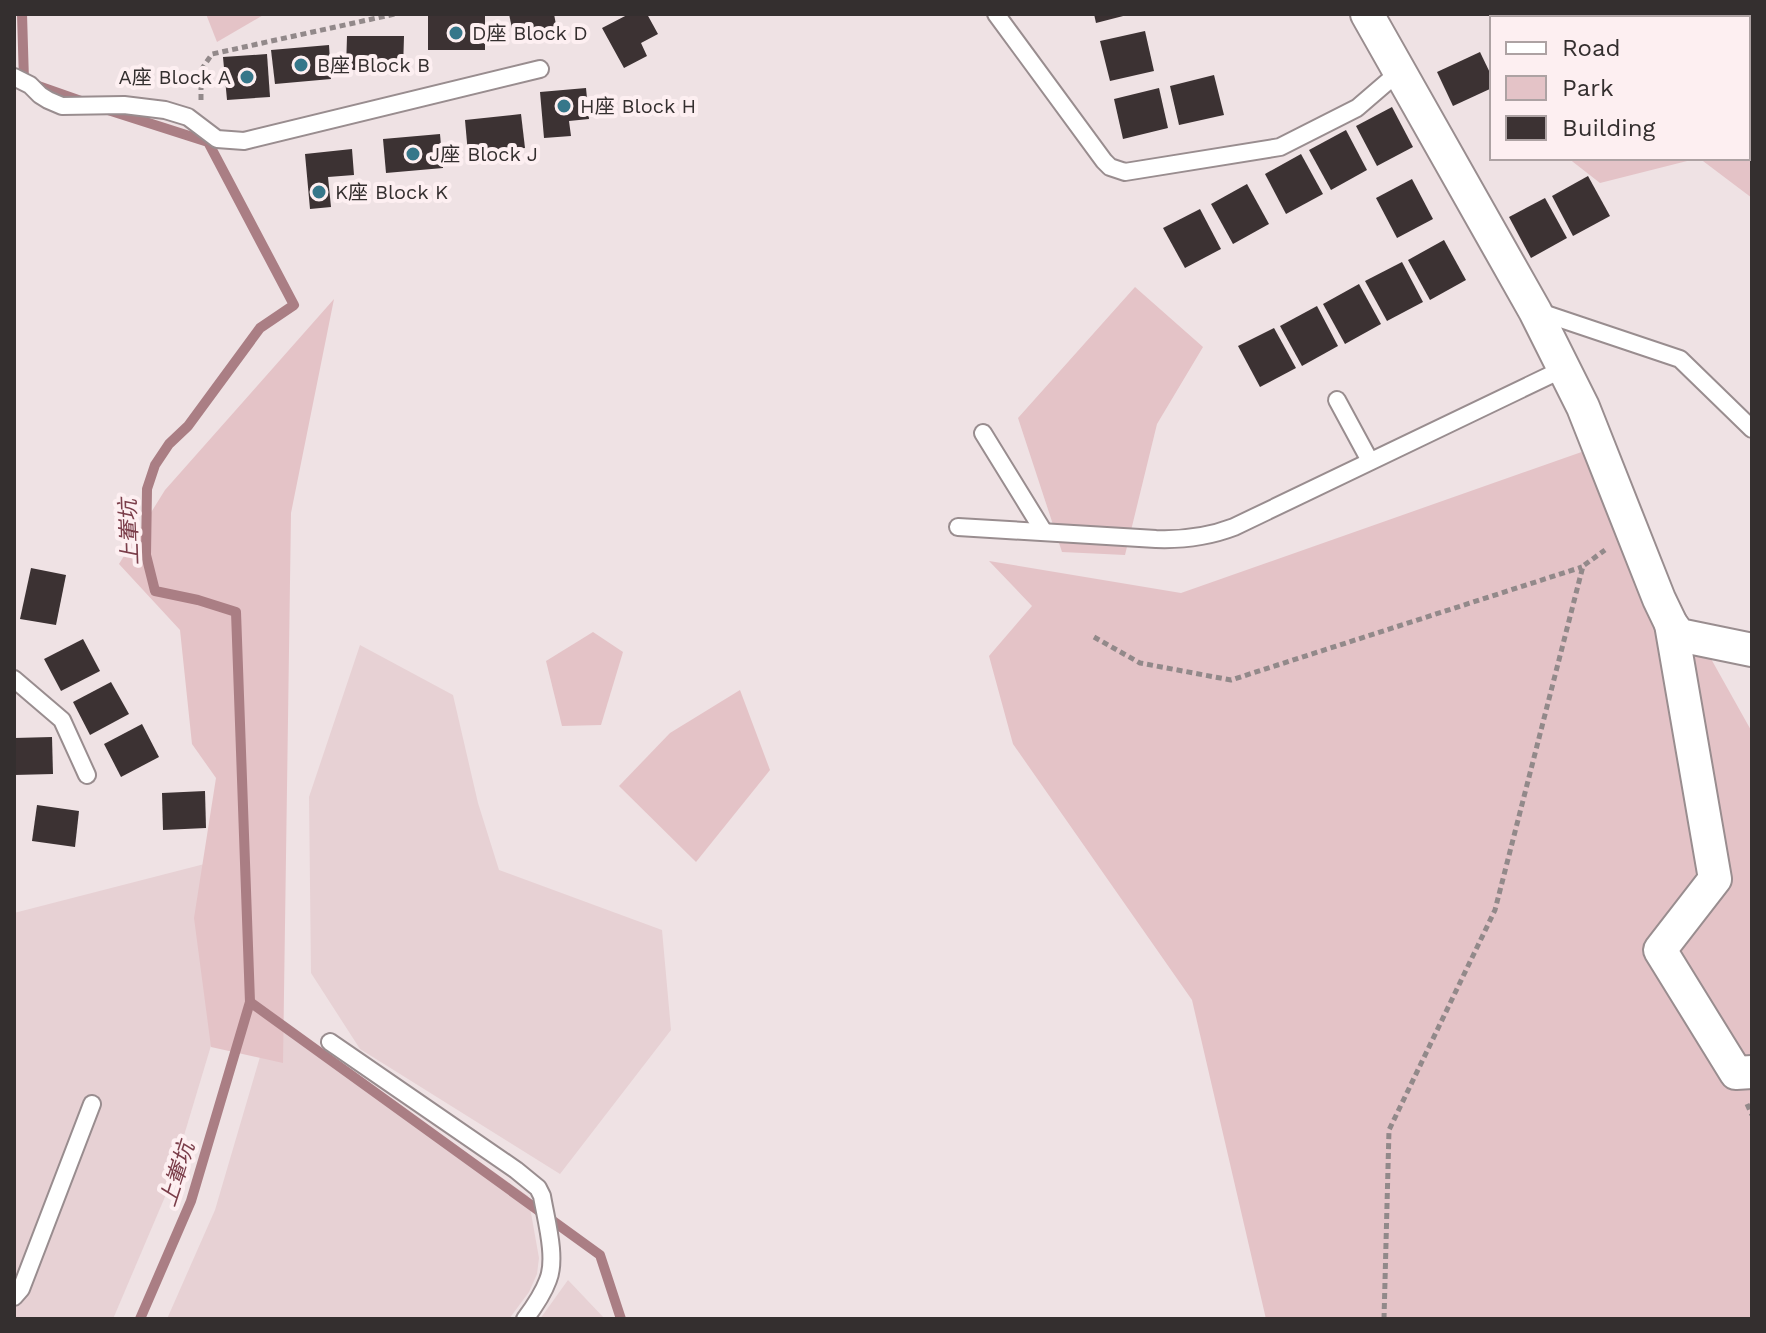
<svg xmlns="http://www.w3.org/2000/svg" width="1766" height="1333" viewBox="0 0 1766 1333" font-family="'Work Sans','Noto Sans TC',sans-serif">
<style>
.built{fill:#e7d1d4}
.green{fill:#e4c3c7}
.lines{fill:none;stroke-linecap:round;stroke-linejoin:round}
.stream{stroke:#aa7e84;stroke-width:10}
.building{fill:#3c3233}
.lane-casing{stroke:#998d8f;stroke-width:20}
.street-casing{stroke:#998d8f;stroke-width:36}
.path{stroke:#92898a;stroke-width:5;stroke-dasharray:6 4;stroke-linecap:butt}
.lane{stroke:#fff;stroke-width:16}
.street{stroke:#fff;stroke-width:32}
.poi-dot{fill:#36778a;stroke:#fdeff1;stroke-width:3}
.labels{text-anchor:middle;dominant-baseline:central;stroke-width:8;stroke-linejoin:round;paint-order:stroke}
.poi-label{font-size:20px;fill:#342f2f;stroke:#fdeff1;text-anchor:start}
.water-label{font-size:22px;font-style:italic;fill:#7b3e4a;stroke:#fdeff1}
</style>
<rect width="100%" height="100%" fill="#efe2e4"/>
<g class="built">
<polygon points="360,645 453,695 478,803 499,870 662,930 671,1030 560,1174 360,1049 311,973 309,797"/>
<polygon points="220,860 225,999 167,1192 113,1319 14,1319 14,913"/>
<polygon points="272,1016 528,1196 539,1258 537,1274 529,1292 509,1319 167,1319 215,1210"/>
<polygon points="568,1280 604,1318 605,1319 540,1319"/>
</g>
<g class="green">
<polygon points="206,14 265,14 217,42"/>
<polygon points="1650,14 1722,14 1724,18 1644,18"/>
<polygon points="1748,62 1752,69 1752,198 1699,158 1600,183 1568,158 1748,158"/>
<polygon points="1135,287 1203,347 1157,424 1125,555 1062,552 1018,418"/>
<polygon points="334,299 291,513 283,1063 211,1047 194,918 216,778 192,744 180,630 119,564 165,490"/>
<polygon points="1593,448 1752,732 1752,1319 1266,1319 1192,1000 1013,744 989,656 1032,606 989,561 1181,593"/>
<polygon points="593,632 623,652 601,725 562,726 546,661"/>
<polygon points="740,690 770,770 696,862 619,786 670,733"/>
</g>
<g class="lines">
<g class="stream">
<polyline points="22,14 24,81 81,101"/>
<polyline points="108,110 208,142 294,305 260,328 188,426 169,444 155,465 147,489 146,555 155,591 198,600 236,612 250,1002 191,1201 140,1319"/>
<polyline points="250,1002 600,1255 621,1319"/>
</g>
</g>
<g class="building">
<polygon points="509,14 554,14 557,30 514,38"/>
<polygon points="629,14 647,14 658,34 641,43 647,56 624,68 602,28"/>
<polygon points="1094,14 1126,14 1127,15 1096,23"/>
<polygon points="1574,14 1617,14 1620,18 1576,18"/>
<rect x="428" y="16" width="57" height="34"/>
<polygon points="1145,31 1154,71 1110,81 1100,41"/>
<polygon points="347,36 404,36 403,70 346,70"/>
<polygon points="329,45 331,79 275,84 271,50"/>
<polygon points="1480,52 1492,77 1492,88 1453,106 1437,72"/>
<polygon points="267,54 270,97 227,100 223,57"/>
<polygon points="1214,75 1224,115 1179,125 1170,86"/>
<polygon points="586,88 589,119 569,121 571,136 544,138 540,92"/>
<polygon points="1159,88 1168,128 1123,139 1114,99"/>
<polygon points="1392,107 1413,147 1377,166 1356,126"/>
<polygon points="521,114 525,148 468,154 465,120"/>
<polygon points="1346,130 1367,170 1331,190 1309,150"/>
<polygon points="440,134 443,168 386,173 383,139"/>
<polygon points="352,149 354,175 328,177 331,207 310,209 305,154"/>
<polygon points="1301,154 1323,194 1286,214 1265,174"/>
<polygon points="1588,176 1610,216 1573,236 1552,196"/>
<polygon points="1412,179 1433,219 1397,238 1376,198"/>
<polygon points="1247,184 1269,224 1233,244 1211,204"/>
<polygon points="1545,198 1567,238 1531,258 1509,217"/>
<polygon points="1200,209 1221,249 1185,268 1163,228"/>
<polygon points="1444,240 1466,280 1430,300 1408,260"/>
<polygon points="1402,262 1423,302 1387,321 1365,281"/>
<polygon points="1359,284 1381,324 1345,344 1323,304"/>
<polygon points="1317,306 1338,346 1302,366 1280,326"/>
<polygon points="1274,328 1296,368 1260,387 1238,346"/>
<polygon points="31,568 66,575 56,625 20,619"/>
<polygon points="83,639 100,671 61,691 44,659"/>
<polygon points="111,682 129,714 90,735 73,702"/>
<polygon points="142,724 159,757 121,777 104,744"/>
<polygon points="52,737 53,774 14,775 14,738"/>
<polygon points="205,791 206,828 163,830 162,793"/>
<polygon points="37,805 79,811 75,847 32,841"/>
</g>
<g class="lines">
<g class="lane-casing">
<g id="lane">
<polyline points="996,14 1104,161 1110,167 1125,172 1280,147 1357,108 1400,71"/>
<polyline points="14,77 30,85 40,95 48,100 62,106 124,105 165,110 188,117 217,139 244,141 540,69"/>
<polyline points="1537,311 1680,359 1752,429"/>
<polyline points="1337,400 1370,461"/>
<polyline points="983,433 1044,532"/>
<path d="M958 527 1156 539C1184 540 1208 537 1234 527L1563 369"/>
<polyline points="14,679 62,720 87,775"/>
<path d="M330 1042 516 1170 538 1188 542 1196C546 1220 557 1258 548 1280 543 1294 534 1307 525 1319"/>
<polyline points="14,1297 21,1289 92,1104"/>
</g>
</g>
<g class="street-casing">
<g id="street">
<polyline points="1367,14 1535,311 1583,407 1659,599 1671,624 1679,635 1752,650"/>
<polyline points="1671,624 1715,879 1660,950 1736,1073 1752,1072"/>
</g>
</g>
<g class="path">
<polyline points="201,100 201,70 212,54 395,14"/>
<polyline points="1094,637 1140,663 1231,680 1582,567"/>
<polyline points="1747,1104 1752,1115"/>
<polyline points="1384,1319 1389,1130 1495,910 1583,566 1605,550"/>
</g>
<use href="#lane" class="lane"/>
<use href="#street" class="street"/>
</g>
<g class="poi-dot">
<circle cx="456" cy="33" r="8"/>
<circle cx="301" cy="65" r="8"/>
<circle cx="247" cy="77" r="8"/>
<circle cx="564" cy="106" r="8"/>
<circle cx="413" cy="154" r="8"/>
<circle cx="319" cy="192" r="8"/>
</g>
<g class="labels">
<g class="poi-label">
<text x="472" y="33">D座 Block D</text>
<text x="317" y="65">B座 Block B</text>
<text x="231" y="77" text-anchor="end">A座 Block A</text>
<text x="580" y="106">H座 Block H</text>
<text x="429" y="154">J座 Block J</text>
<text x="335" y="192">K座 Block K</text>
</g>
<g class="water-label">
<text transform="translate(129 532) rotate(-92)">上輋坑</text>
<text transform="translate(177 1174) rotate(-72)">上輋坑</text>
</g>
</g>
<rect width="1766" height="1333" fill="none" stroke="#342f2f" stroke-width="32"/>
<rect x="1490" y="16" width="260" height="144" fill="#fdeff1" stroke="#ada2a3" stroke-width="2"/>
<rect x="1506" y="42" width="40" height="12" fill="#ffffff" stroke="#ada2a3" stroke-width="2"/>
<text x="1562" y="56" font-size="24" fill="#342f2f">Road</text>
<rect x="1506" y="76" width="40" height="24" fill="#e4c3c7" stroke="#ada2a3" stroke-width="2"/>
<text x="1562" y="96" font-size="24" fill="#342f2f">Park</text>
<rect x="1506" y="116" width="40" height="24" fill="#3c3233" stroke="#ada2a3" stroke-width="2"/>
<text x="1562" y="136" font-size="24" fill="#342f2f">Building</text>
</svg>
